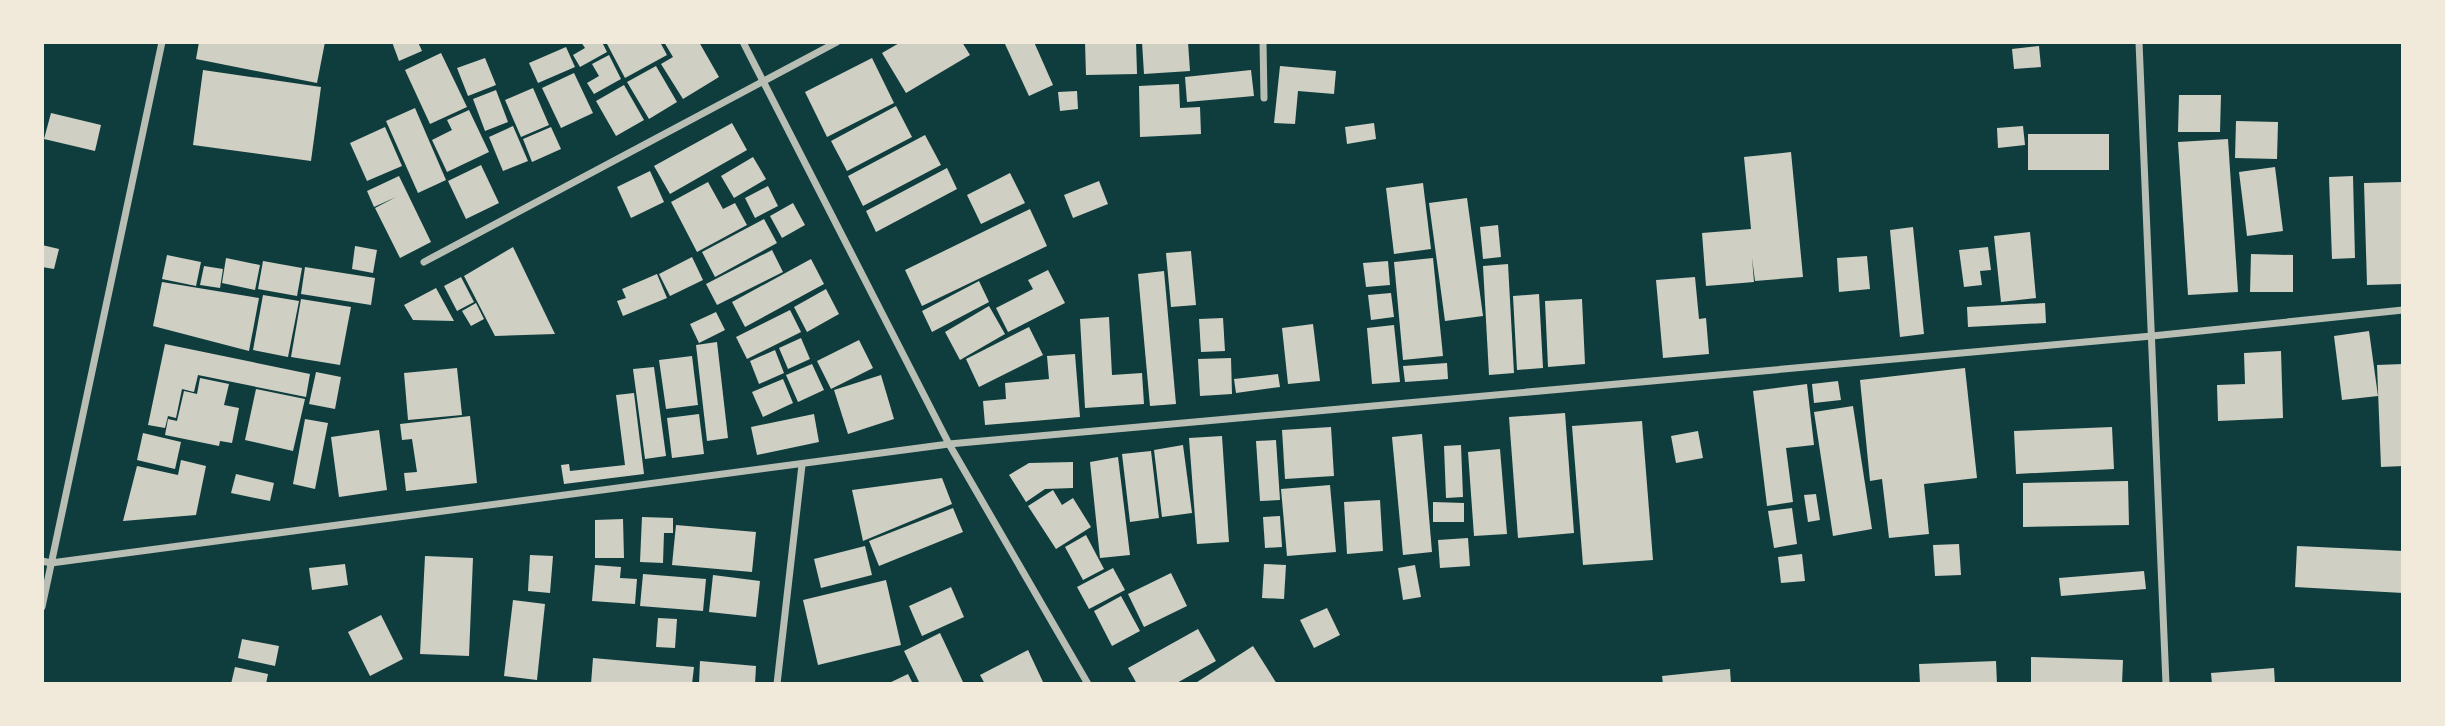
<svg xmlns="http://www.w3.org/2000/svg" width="2445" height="726" viewBox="0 0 2445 726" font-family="'Source Serif 4',serif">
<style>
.building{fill:#cfcfc3}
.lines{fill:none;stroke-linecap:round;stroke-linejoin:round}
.minor{stroke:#b8beb3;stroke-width:7}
</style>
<rect width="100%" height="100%" fill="#0f3d3e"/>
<g class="building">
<polygon points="199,42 325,42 317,83 196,59"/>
<polygon points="392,42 418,42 422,51 399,61"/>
<polygon points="581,42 602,42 607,52 580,67 573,55 585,48"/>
<polygon points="606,42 660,42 667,55 625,78"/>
<polygon points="664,42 699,42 719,77 683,99 661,64 673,57"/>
<polygon points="901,42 962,42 970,55 906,93 882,53"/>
<polygon points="1009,42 1034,42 1053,85 1029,96 1005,44"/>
<polygon points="1085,42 1136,42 1137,74 1086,75"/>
<polygon points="1142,42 1188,42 1190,71 1144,74"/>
<polygon points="2039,46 2041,67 2014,69 2012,49"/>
<polygon points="566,47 575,67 538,83 529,63"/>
<polygon points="441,53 467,107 430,124 405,70"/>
<polygon points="609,55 621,79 594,94 587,83 599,76 592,64"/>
<polygon points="485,58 496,85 468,96 457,68"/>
<polygon points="872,58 894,103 827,137 805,92"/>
<polygon points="656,66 677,102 649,119 627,82"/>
<polygon points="1280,66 1336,71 1334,94 1298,91 1295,124 1274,123"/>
<polygon points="203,70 321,87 311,161 193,145"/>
<polygon points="1251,70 1254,96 1187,102 1185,77"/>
<polygon points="574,73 593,113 561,128 542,88"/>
<polygon points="1179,84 1180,108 1200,107 1201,134 1140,137 1139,86"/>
<polygon points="624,85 644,120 616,136 596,101"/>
<polygon points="533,88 549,125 521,137 505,100"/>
<polygon points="496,90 508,122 485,131 473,99"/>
<polygon points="1077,91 1078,109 1060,111 1058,92"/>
<polygon points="2179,95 2221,95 2220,132 2178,132"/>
<polygon points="896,106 912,137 847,171 831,141"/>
<polygon points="415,108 446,180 418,193 386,121"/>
<polygon points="469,110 489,152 447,172 432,140 452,130 447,120"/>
<polygon points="51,113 101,125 95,151 44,139"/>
<polygon points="2236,121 2278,122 2277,159 2235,158"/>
<polygon points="732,123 747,150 670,194 654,166"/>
<polygon points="1374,123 1376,139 1347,144 1345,127"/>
<polygon points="513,126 528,161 503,171 489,137"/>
<polygon points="2023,126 2025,145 1998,148 1997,128"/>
<polygon points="385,127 402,166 367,181 350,143"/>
<polygon points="551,127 561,149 532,162 523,139"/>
<rect x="2028" y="134" width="81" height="36"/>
<polygon points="925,135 941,165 863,206 848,176"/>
<polygon points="2228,139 2238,292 2188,295 2178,142"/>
<polygon points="1791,152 1803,277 1755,281 1752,258 1754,282 1706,286 1702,233 1751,229 1744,157"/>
<polygon points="753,157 766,179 734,198 721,176"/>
<polygon points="481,165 499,203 466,219 448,181"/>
<polygon points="2275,167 2283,231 2247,236 2239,172"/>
<polygon points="947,168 957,189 876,232 866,211"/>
<polygon points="650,171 664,202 631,218 617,187"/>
<polygon points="1010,173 1025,203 981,224 967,195"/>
<polygon points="399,176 431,242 400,258 375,208 396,197 374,207 367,191"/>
<polygon points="2353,176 2355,258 2332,259 2329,177"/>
<polygon points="1099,181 1108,204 1073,218 1064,195"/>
<polygon points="708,182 723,209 735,203 747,225 697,252 671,202"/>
<polygon points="2403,182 2403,284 2367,285 2364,183"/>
<polygon points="1423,183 1431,249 1394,254 1386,188"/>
<polygon points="768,186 778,206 755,218 745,198"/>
<polygon points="1467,198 1483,316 1445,321 1429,203"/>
<polygon points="793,203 805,225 782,238 770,216"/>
<polygon points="1030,209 1047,246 922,306 905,270"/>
<polygon points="764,219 777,243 715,277 702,252"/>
<polygon points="1498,225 1501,257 1483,259 1480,227"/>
<polygon points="1913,227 1924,334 1900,337 1890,230"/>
<polygon points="2030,232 2036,298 2001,302 1994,236"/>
<polygon points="42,245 59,249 54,269 42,267"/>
<polygon points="355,246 377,250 373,273 352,269"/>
<polygon points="513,247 555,334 495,336 464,276"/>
<polygon points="1988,247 1991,270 1980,271 1982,285 1964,287 1959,250"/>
<polygon points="772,250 783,272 717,305 706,284"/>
<polygon points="1191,251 1196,305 1171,307 1166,253"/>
<polygon points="2251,254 2293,255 2293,292 2250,292"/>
<polygon points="167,255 201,262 196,286 162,279"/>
<polygon points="1867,256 1870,289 1839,292 1837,258"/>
<polygon points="692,257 703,280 670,296 659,274"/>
<polygon points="226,258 260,265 255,290 222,283"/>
<polygon points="1433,258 1443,356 1403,360 1394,262"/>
<polygon points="811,259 824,284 745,327 732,302"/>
<polygon points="263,261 302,268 297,296 258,289"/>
<polygon points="1388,261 1390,285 1366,287 1363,263"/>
<polygon points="1508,264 1514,373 1489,375 1483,266"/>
<polygon points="204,266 223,269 220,288 200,285"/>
<polygon points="305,267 375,278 371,305 301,294"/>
<polygon points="1048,270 1065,303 1008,332 996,308 1033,289 1028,280"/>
<polygon points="1164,271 1176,404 1150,406 1138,274"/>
<polygon points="657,274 667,298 623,316 617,301 626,298 622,289"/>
<polygon points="461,277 474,302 457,311 444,286"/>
<polygon points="1695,277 1699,319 1706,318 1709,354 1663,358 1656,280"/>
<polygon points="979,281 989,302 932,332 922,311"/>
<polygon points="162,282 259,298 249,351 153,326"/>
<polygon points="436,288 454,321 413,320 404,305"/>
<polygon points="826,289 839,314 807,332 794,307"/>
<polygon points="1391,293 1394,317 1371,320 1368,295"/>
<polygon points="1539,294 1543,368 1517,370 1513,296"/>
<polygon points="263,295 299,301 288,357 253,350"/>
<polygon points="301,299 351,307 340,365 291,357"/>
<polygon points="1582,299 1585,364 1548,367 1545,301"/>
<polygon points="476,303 484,319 471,326 462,311"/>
<polygon points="2045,303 2046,323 1968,327 1967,307"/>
<polygon points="989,306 1005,334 960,360 945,332"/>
<polygon points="790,310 801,332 747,359 736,337"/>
<polygon points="716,312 725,330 699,343 690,324"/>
<polygon points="1109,317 1112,375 1142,373 1144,404 1085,408 1080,319"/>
<polygon points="1223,318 1225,351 1201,352 1199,319"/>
<polygon points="1313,324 1320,381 1288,384 1282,328"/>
<polygon points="1394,325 1400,382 1372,384 1367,328"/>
<polygon points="1029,327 1043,355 979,387 966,359"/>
<polygon points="2369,331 2378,396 2342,400 2334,336"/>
<polygon points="801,338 810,359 788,369 779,348"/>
<polygon points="859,340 873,368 831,389 817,361"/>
<polygon points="717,342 728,438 707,441 696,345"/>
<polygon points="165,344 310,374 306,397 198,375 194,392 182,389 176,418 168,416 165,428 148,425"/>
<polygon points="775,350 784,373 759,384 750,361"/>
<polygon points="2281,351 2283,418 2218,421 2217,385 2245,384 2244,353"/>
<polygon points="1075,354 1080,417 985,425 983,401 1006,399 1005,383 1049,379 1047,356"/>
<polygon points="692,356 698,405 666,409 659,360"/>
<polygon points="1231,358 1232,394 1200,396 1198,359"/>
<polygon points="1447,363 1448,379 1405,382 1403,366"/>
<polygon points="812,364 824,390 798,402 786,375"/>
<polygon points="2403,364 2403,466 2381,467 2377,365"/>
<polygon points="654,367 666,456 645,459 633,369"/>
<polygon points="457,368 462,415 408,420 404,373"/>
<polygon points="1965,368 1977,478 1924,484 1929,534 1889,538 1882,479 1870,481 1860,380"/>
<polygon points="316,372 341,377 335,409 309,404"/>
<polygon points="1278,374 1280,387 1236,393 1234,379"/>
<polygon points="881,375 894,419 848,434 834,390"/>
<polygon points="200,378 229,384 224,405 239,408 232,443 220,441 219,446 165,435 168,419 177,421 184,391 197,394"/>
<polygon points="783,379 793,403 763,417 752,392"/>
<polygon points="1838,381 1841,400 1814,403 1812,384"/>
<polygon points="1807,384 1814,445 1786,448 1793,502 1767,506 1753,391"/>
<polygon points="256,389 305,399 293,451 245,440"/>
<polygon points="634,393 644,474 564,484 561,465 569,464 570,471 625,465 616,395"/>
<polygon points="1853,406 1872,529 1833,536 1814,412"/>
<polygon points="1565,413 1574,533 1518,538 1509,417"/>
<polygon points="699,414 704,454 672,458 667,418"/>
<polygon points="814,414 819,442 757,455 751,427"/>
<polygon points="470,416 477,483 406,491 404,473 417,472 412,439 402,440 400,424"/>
<polygon points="305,419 328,423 315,489 293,484"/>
<polygon points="1642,421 1653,560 1583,565 1572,426"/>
<polygon points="1331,427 1334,476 1285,479 1282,430"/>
<polygon points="2112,427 2114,469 2016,474 2014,431"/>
<polygon points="379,430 387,490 339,497 331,437"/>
<polygon points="1698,431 1703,458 1676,463 1671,436"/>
<polygon points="143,433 181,442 175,469 137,460"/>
<polygon points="1422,434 1432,552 1403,555 1392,437"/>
<polygon points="1222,436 1229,542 1197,544 1189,438"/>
<polygon points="1276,440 1280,500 1260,501 1256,441"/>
<polygon points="1183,445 1192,513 1162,517 1154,450"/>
<polygon points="1461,445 1463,497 1446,498 1444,446"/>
<polygon points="1500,449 1507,534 1474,536 1468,452"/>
<polygon points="1151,451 1159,518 1130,522 1122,454"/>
<polygon points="1118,457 1130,555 1100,558 1090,462"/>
<polygon points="181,460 206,466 196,515 123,521 137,466 178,475"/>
<polygon points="1073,462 1073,488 1045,489 1026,502 1009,475 1029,463"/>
<polygon points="236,474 274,483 270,501 231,493"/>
<polygon points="942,478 952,504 863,541 852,490"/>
<polygon points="2128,481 2129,525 2023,527 2023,483"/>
<polygon points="1330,485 1336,552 1287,556 1281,489"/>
<polygon points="1053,490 1062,505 1073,498 1091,527 1056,549 1028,506"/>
<polygon points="1816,494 1820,520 1808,522 1804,495"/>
<polygon points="1380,500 1383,551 1347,554 1344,502"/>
<polygon points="1433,502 1464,503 1464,522 1433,522"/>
<polygon points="953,508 963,532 879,566 869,541"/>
<polygon points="1792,508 1797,544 1774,548 1768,511"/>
<polygon points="1280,516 1282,547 1265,548 1263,517"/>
<polygon points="642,517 673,518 673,533 664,533 663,563 640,562"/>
<polygon points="623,519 624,558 595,558 595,520"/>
<polygon points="676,525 756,532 752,572 672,565"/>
<polygon points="1086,535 1104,569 1083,580 1065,547"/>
<polygon points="1468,538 1470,566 1440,568 1438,540"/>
<polygon points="1959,544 1961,575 1935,576 1933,545"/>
<polygon points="865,546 872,575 821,588 814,559"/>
<polygon points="2297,546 2403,551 2403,593 2295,587"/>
<polygon points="1802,554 1805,581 1781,583 1778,557"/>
<polygon points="530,555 553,556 550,593 528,591"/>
<polygon points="425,556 473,558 469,656 420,654"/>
<polygon points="345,564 348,585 312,590 309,568"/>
<polygon points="1264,564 1286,565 1284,599 1262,598"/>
<polygon points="595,565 621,567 620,578 637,579 635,604 592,601"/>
<polygon points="1415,565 1421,597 1403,600 1398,568"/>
<polygon points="1113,568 1125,590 1089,609 1077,587"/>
<polygon points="2144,571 2146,589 2061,596 2059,578"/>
<polygon points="1171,573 1187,606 1144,627 1128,594"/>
<polygon points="643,574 706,579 703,611 640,606"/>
<polygon points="713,575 760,581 756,617 709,612"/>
<polygon points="886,580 901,645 818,665 803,600"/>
<polygon points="951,587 964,617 922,636 909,606"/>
<polygon points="1121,596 1140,631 1112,646 1094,611"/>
<polygon points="513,600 545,604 537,680 504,676"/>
<polygon points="1327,608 1340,635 1314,648 1300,620"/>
<polygon points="381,615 403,659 370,676 348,632"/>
<polygon points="658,618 677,619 675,648 656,647"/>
<polygon points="1198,629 1216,661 1175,684 1137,684 1128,668"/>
<polygon points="940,633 963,682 920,684 904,651"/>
<polygon points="242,639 279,646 275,666 238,658"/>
<polygon points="1253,646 1277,684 1194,684"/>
<polygon points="1028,650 1043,682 1039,684 985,684 980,675"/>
<polygon points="2031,657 2123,660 2122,684 2031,684"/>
<polygon points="593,658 694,667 692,684 591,684"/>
<polygon points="700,661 756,666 755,684 699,684"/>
<polygon points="1996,661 1997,684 1920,684 1919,664"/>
<polygon points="235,667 268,674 266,684 231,684"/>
<polygon points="2274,668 2275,684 2212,684 2211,673"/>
<polygon points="1730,669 1731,684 1663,684 1662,676"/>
<polygon points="908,674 913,684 887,684"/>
</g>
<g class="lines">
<g class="minor">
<polyline points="743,42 949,444 1088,684"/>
<polyline points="1263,42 1264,98"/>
<polyline points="2139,42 2166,684"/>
<polyline points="424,262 837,42"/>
<polyline points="42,561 51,563 949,444 2152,336 2403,310"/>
<polyline points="42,607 162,42"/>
<polyline points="777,684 802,465"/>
</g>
</g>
<rect width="2445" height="726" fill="none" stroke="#f1e9da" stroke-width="88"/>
</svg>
